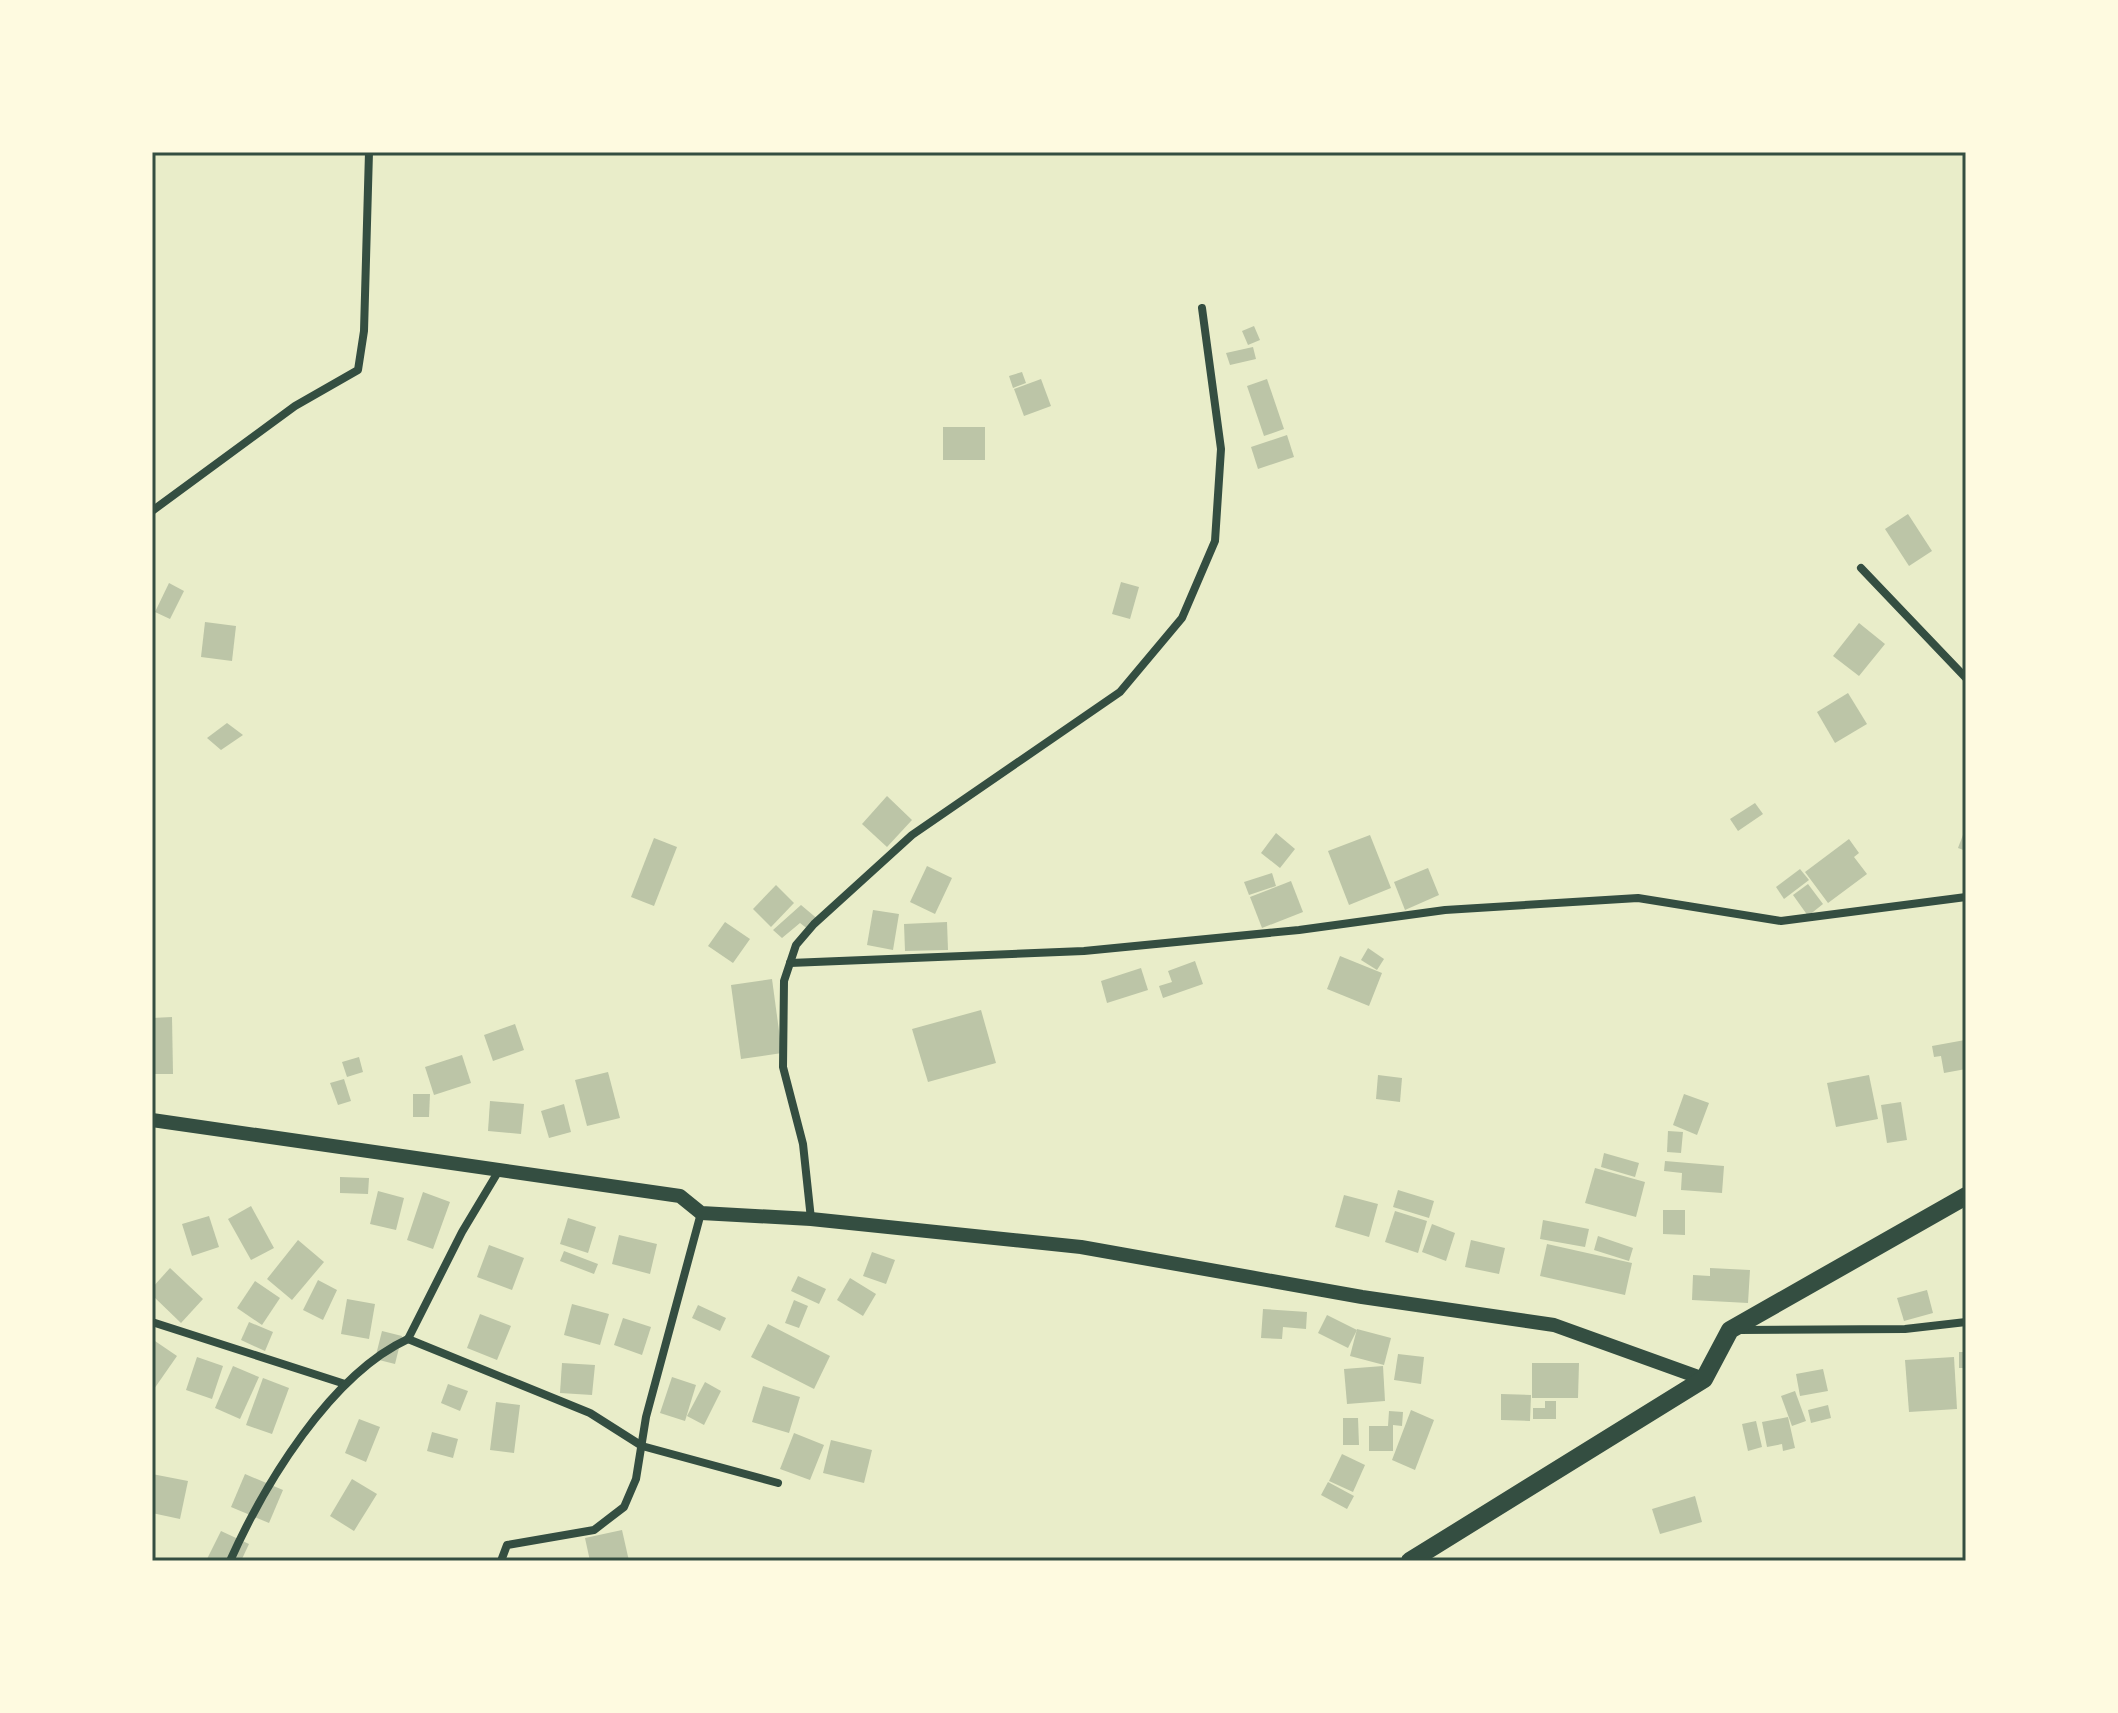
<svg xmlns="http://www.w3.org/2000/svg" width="2118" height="1713" viewBox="0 0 2118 1713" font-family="'Asap Condensed',sans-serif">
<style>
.building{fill:#bcc5a7}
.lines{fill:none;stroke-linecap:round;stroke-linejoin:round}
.minor{stroke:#344e41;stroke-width:8}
.tertiary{stroke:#344e41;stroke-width:14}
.trunk{stroke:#344e41;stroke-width:18}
.neatline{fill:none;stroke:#344e41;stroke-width:3}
</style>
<rect width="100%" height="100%" fill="#e9edc9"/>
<g class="building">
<polygon points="1254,326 1260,340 1248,345 1242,331"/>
<polygon points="1253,347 1256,359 1230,365 1226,353"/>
<polygon points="1022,372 1026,383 1013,388 1009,376"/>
<polygon points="1041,379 1051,406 1024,416 1014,389"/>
<polygon points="1267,379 1284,429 1264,436 1247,386"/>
<rect x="943" y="427" width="42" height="33"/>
<polygon points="1287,435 1294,457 1258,469 1251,447"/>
<polygon points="1908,514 1932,551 1909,566 1885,529"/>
<polygon points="1121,582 1139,587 1130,619 1112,614"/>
<polygon points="169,583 184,591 170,619 155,612"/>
<polygon points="205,622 236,626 232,661 201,657"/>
<polygon points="1859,623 1885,644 1859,676 1833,656"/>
<polygon points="1848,693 1867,724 1835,743 1817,712"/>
<polygon points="227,723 243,735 221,750 207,738"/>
<polygon points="887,796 912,820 887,847 862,824"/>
<polygon points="1755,803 1763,814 1738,831 1730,819"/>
<polygon points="1966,827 1966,851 1958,848"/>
<polygon points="1276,833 1295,849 1280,868 1261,853"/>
<polygon points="1370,835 1391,888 1349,905 1328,851"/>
<polygon points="654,838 677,847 654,906 631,897"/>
<polygon points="1849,839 1859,853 1854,857 1867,874 1828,903 1805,872"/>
<polygon points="927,866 952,878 935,914 910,902"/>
<polygon points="1428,868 1439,895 1405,910 1394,882"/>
<polygon points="1800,869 1809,880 1784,899 1776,887"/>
<polygon points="1272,873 1276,886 1249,895 1244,882"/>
<polygon points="1291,881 1303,912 1262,928 1250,897"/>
<polygon points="1808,884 1823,904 1808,916 1793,895"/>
<polygon points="776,885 794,903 771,927 753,909"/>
<polygon points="801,905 820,921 809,930 800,923 782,938 773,930"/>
<polygon points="873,910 899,914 893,950 867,945"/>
<polygon points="725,922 750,939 733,963 708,946"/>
<polygon points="947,922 948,950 905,951 904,924"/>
<polygon points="1368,948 1384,959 1377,970 1361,960"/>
<polygon points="1340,956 1382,973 1369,1006 1327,989"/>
<polygon points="1195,961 1203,984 1163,998 1159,986 1172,982 1168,971"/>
<polygon points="1141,968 1148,990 1107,1003 1101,981"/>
<polygon points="772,979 782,1053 741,1059 731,985"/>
<polygon points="981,1010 996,1063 928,1082 912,1029"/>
<polygon points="172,1017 173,1074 152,1074 152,1018"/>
<polygon points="515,1024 524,1050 493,1061 484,1035"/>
<polygon points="1965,1040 1966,1069 1944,1073 1941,1056 1934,1057 1932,1046"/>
<polygon points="462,1055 471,1083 434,1095 425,1067"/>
<polygon points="359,1057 363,1072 347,1077 342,1062"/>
<polygon points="608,1072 620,1118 587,1126 575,1080"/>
<polygon points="1378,1075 1402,1078 1400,1102 1376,1099"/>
<polygon points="1869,1075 1878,1119 1836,1127 1827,1083"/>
<polygon points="344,1079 351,1101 338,1105 330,1083"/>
<polygon points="413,1094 430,1094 429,1117 413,1117"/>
<polygon points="1684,1094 1709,1103 1697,1135 1673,1125"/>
<polygon points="490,1101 524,1104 521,1134 488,1131"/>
<polygon points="1901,1102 1907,1140 1887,1143 1881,1105"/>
<polygon points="564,1104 571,1132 549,1138 541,1111"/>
<polygon points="1668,1131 1683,1132 1681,1153 1667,1152"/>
<polygon points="1604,1153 1639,1163 1635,1177 1601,1167"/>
<polygon points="1665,1161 1724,1166 1722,1193 1681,1190 1682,1173 1664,1171"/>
<polygon points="1595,1168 1645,1182 1636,1217 1585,1203"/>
<polygon points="340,1177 369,1178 368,1194 340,1193"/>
<polygon points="1398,1190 1434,1201 1429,1218 1393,1207"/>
<polygon points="378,1191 404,1198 396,1230 370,1224"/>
<polygon points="423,1192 450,1202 433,1249 407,1240"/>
<polygon points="1344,1195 1378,1204 1369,1237 1335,1227"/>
<polygon points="251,1206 274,1248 251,1260 228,1219"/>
<polygon points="1663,1210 1685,1210 1685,1235 1663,1234"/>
<polygon points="1395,1211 1427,1221 1418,1253 1385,1242"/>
<polygon points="209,1216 219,1247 192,1256 182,1224"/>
<polygon points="568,1218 596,1227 588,1253 560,1244"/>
<polygon points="1543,1220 1589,1229 1585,1247 1540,1239"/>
<polygon points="1432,1224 1455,1233 1446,1261 1422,1252"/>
<polygon points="619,1235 657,1244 650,1274 612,1264"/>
<polygon points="1598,1236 1633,1248 1629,1261 1594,1250"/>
<polygon points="298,1240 324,1262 292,1300 267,1279"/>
<polygon points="1471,1240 1505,1248 1499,1274 1465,1267"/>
<polygon points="1547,1244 1632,1263 1625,1295 1540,1276"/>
<polygon points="489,1245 524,1258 512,1290 477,1277"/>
<polygon points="564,1251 598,1264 594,1274 560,1261"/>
<polygon points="872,1252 895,1260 886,1284 863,1276"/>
<polygon points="170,1268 203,1299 181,1323 152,1295 152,1288"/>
<polygon points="1710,1268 1750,1270 1748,1303 1692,1300 1693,1275 1710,1276"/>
<polygon points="798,1276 826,1289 819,1304 791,1291"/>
<polygon points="850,1278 876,1294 863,1316 837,1300"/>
<polygon points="318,1280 337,1290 323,1320 303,1310"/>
<polygon points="255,1281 280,1298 262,1325 237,1308"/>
<polygon points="1927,1290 1933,1313 1904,1321 1897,1298"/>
<polygon points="347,1299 375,1304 369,1339 341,1334"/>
<polygon points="794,1300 808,1306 799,1328 785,1323"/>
<polygon points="572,1304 609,1314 600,1345 564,1335"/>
<polygon points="698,1305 726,1318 720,1331 692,1318"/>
<polygon points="1263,1309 1307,1312 1306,1329 1283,1327 1282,1339 1261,1338"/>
<polygon points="480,1314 511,1326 497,1360 467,1348"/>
<polygon points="1327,1315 1357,1330 1348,1348 1318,1333"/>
<polygon points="623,1318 651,1327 642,1355 614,1345"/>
<polygon points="249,1322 273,1332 265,1351 241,1340"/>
<polygon points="768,1324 830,1356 814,1389 751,1357"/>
<polygon points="1357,1329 1391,1338 1384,1365 1350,1356"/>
<polygon points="382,1331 402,1336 395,1364 375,1359"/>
<polygon points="155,1341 177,1356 154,1389 152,1345"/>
<rect x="1959" y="1352" width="7" height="16"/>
<polygon points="1398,1354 1424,1357 1421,1384 1394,1380"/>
<polygon points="197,1357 223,1366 212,1399 186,1390"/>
<polygon points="1954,1357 1957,1409 1909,1412 1905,1360"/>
<polygon points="562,1363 595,1365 592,1395 560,1393"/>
<polygon points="1532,1363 1579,1363 1578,1398 1532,1398"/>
<polygon points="233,1366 259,1377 240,1419 215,1408"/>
<polygon points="1383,1366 1385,1401 1347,1404 1344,1369"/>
<polygon points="1823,1369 1828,1391 1800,1396 1796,1374"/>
<polygon points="672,1377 696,1385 685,1421 660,1413"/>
<polygon points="263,1378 289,1388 272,1434 246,1425"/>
<polygon points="705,1382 721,1391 704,1425 687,1416"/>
<polygon points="448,1384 468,1391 460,1411 441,1403"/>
<polygon points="763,1386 800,1397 789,1433 752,1422"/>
<polygon points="1795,1391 1806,1421 1792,1426 1781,1396"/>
<polygon points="1501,1394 1531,1395 1530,1421 1501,1420"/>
<polygon points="1545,1401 1556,1401 1556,1419 1533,1419 1533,1408 1545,1408"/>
<polygon points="496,1402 520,1405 514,1453 490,1450"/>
<polygon points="1828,1405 1831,1418 1811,1423 1808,1410"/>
<polygon points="1411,1410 1434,1420 1415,1470 1392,1460"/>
<polygon points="1389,1411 1403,1412 1402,1426 1393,1425 1393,1451 1369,1451 1369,1426 1388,1426"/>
<polygon points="1788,1417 1795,1448 1783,1451 1782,1444 1767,1447 1762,1422"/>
<polygon points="1343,1418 1358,1418 1359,1445 1343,1445"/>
<polygon points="359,1419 380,1427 366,1462 345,1453"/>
<polygon points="1756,1421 1762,1447 1748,1451 1742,1424"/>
<polygon points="432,1432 458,1439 453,1458 427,1451"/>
<polygon points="794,1433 824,1445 810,1480 780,1469"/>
<polygon points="831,1440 872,1450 864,1483 823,1473"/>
<polygon points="1342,1454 1365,1465 1353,1492 1329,1481"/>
<polygon points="152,1474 188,1481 180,1519 152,1513"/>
<polygon points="245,1474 283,1490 269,1523 231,1507"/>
<polygon points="352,1479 377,1494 354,1531 330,1516"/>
<polygon points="1328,1482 1354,1496 1347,1509 1321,1495"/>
<polygon points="1695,1496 1702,1522 1660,1534 1652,1509"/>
<polygon points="622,1530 629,1561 590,1561 585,1538"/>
<polygon points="221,1531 249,1544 241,1561 206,1561"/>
</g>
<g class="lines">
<g class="minor">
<polyline points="152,511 295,406 358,370 364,331 369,152"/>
<polyline points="1861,568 1966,678"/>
<polyline points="790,963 1084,951 1299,930 1445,910 1638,898 1781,921 1966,897"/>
<polyline points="498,1172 462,1232 408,1339 590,1413 642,1446 778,1483"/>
<polyline points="811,1219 803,1144 783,1067 784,981 796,945 814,924 912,835 1120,692 1182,618 1215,541 1221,449 1202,308"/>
<polyline points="152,1322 345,1384"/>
<polyline points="1739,1330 1905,1329 1966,1322"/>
<path d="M230 1561C264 1485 330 1375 408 1339"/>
<polyline points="501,1561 507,1545 594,1530 624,1507 636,1479 646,1417 701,1213"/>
</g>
<polyline class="tertiary" points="152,1120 680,1196 701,1213 811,1219 1081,1247 1362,1297 1554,1325 1704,1379"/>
<polyline class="trunk" points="1410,1561 1704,1379 1730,1330 1966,1196"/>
</g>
<rect width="2118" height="1713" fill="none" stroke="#fefae0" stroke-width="308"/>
<rect x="154" y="154" width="1810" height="1405" class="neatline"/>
</svg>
